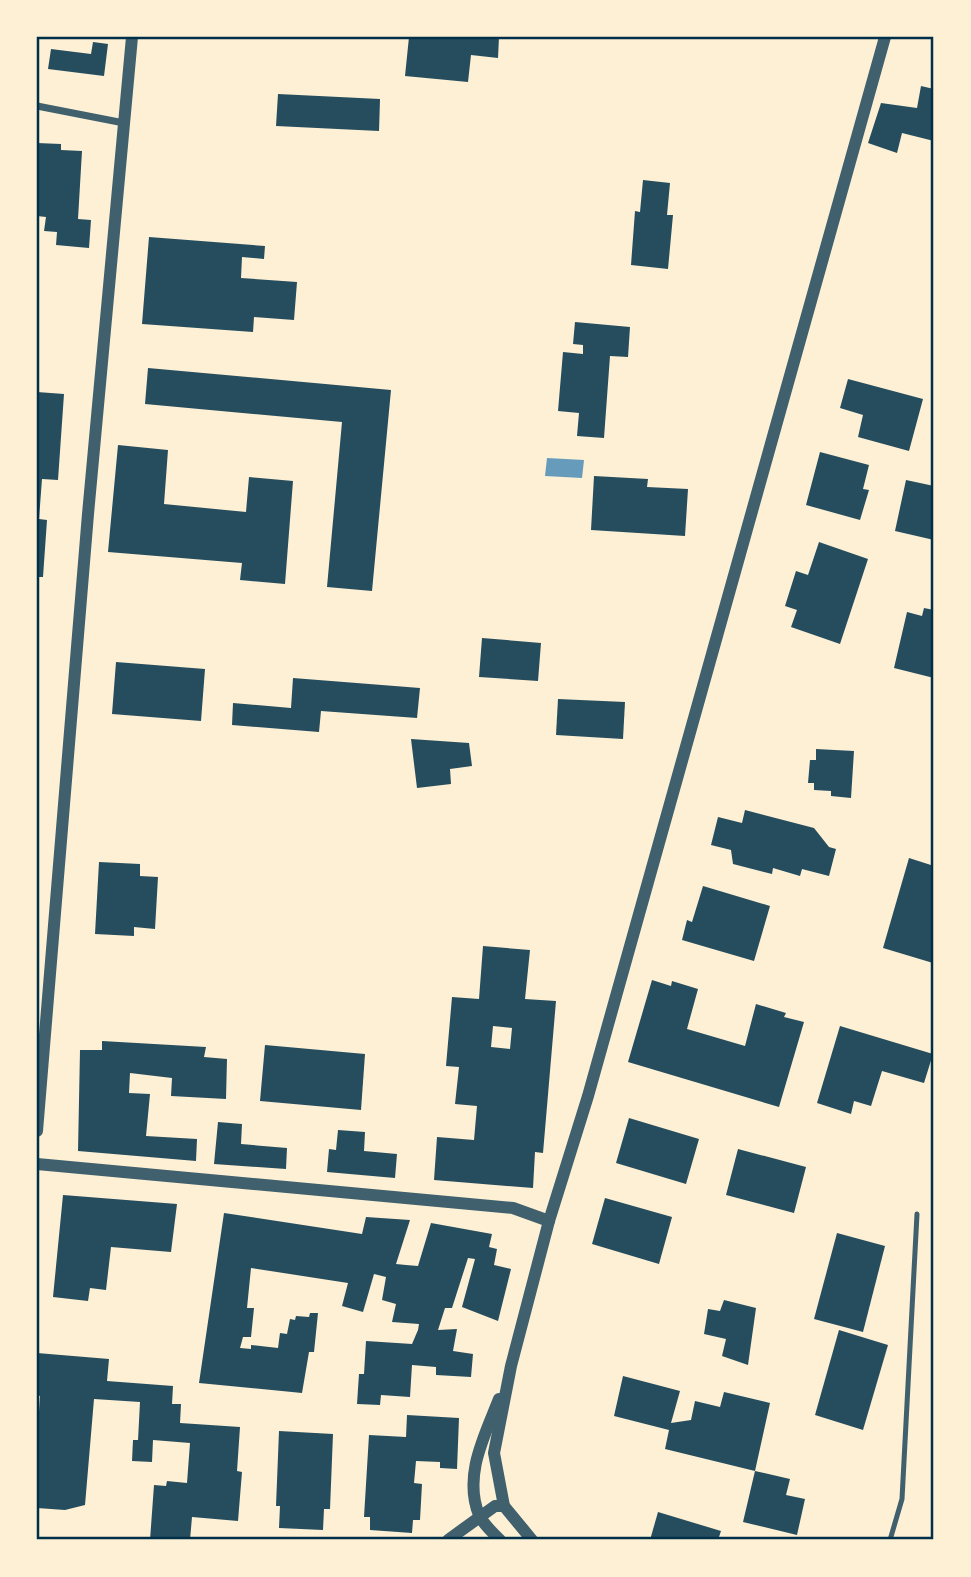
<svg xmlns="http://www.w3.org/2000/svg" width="971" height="1577" viewBox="0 0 971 1577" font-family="'Golos Text',sans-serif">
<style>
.water{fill:#669bbc}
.building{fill:#264d5e;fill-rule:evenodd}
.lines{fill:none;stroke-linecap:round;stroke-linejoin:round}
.service{stroke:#3f606c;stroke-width:5}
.minor{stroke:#3f606c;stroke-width:7}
.tertiary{stroke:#3f606c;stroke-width:12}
.neatline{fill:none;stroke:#003049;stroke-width:2.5}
</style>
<rect width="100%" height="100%" fill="#fdf0d5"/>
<polygon class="water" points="547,458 584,460 582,478 545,476"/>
<g class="building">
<polygon points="409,37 499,37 498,58 471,55 468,82 405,76"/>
<polygon points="93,42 108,44 104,76 48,69 51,49 91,54"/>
<polygon points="921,86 934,89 934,141 902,133 897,153 868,143 881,103 917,108"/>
<polygon points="278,94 380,99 379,131 276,126"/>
<polygon points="37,143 61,144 61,150 82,151 78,219 91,220 89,248 56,245 57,232 44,231 46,217 37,216"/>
<polygon points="643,180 670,183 667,215 673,215 668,269 631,265 635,211 640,212"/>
<polygon points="149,237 265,246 264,259 242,257 241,278 297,282 294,320 254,317 253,332 142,324"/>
<polygon points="575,322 630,327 628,357 610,356 604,438 577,436 579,413 558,411 563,352 583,354 583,345 573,344"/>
<polygon points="148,368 391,390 372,591 327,587 342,422 145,404"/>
<polygon points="848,379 923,399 909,451 858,437 863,415 840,408"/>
<polygon points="37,392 64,394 58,480 42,479 39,519 47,520 43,577 37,577"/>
<polygon points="118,445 168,450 164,504 246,512 249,477 293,481 285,584 240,580 242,563 108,552"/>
<polygon points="820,452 869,465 863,489 869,490 860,520 806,505"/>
<polygon points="594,476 648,479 647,487 688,489 685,536 591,530"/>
<polygon points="906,480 934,486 931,509 934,509 934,540 895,531"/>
<polygon points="819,542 868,559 840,644 791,627 797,610 785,606 796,571 808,575"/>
<polygon points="924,608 934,610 934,678 894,668 907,612 922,616"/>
<polygon points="482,638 541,643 538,681 479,677"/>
<polygon points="116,662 205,669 201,721 112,714"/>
<polygon points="293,678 420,688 417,718 321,711 319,732 232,725 233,703 291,708"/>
<polygon points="558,699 625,702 623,739 556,735"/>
<polygon points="411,739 469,743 472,766 450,769 451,784 417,788"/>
<polygon points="816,749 854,751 851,798 831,796 831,791 814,790 814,783 808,783 810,760 816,760"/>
<polygon points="745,810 814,828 829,847 836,849 829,876 802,869 800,876 773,868 772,874 733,864 731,850 711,845 718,817 742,823"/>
<polygon points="909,858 934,866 933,963 883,948"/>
<polygon points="99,862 140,864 140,876 158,877 155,929 134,927 134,936 95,934"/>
<polygon points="703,886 770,906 754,961 682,940 687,920 692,922"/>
<path d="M483 946 530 950 525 999 556 1001 543 1153 535 1152 533 1188 434 1180 437 1137 474 1140 477 1106 455 1104 459 1067 446 1066 452 997 479 999ZM493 1026 512 1028 510 1049 491 1047Z"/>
<polygon points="652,980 671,986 672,981 698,989 687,1029 745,1046 756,1004 786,1013 784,1017 804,1022 779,1107 628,1062"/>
<polygon points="840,1026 933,1054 924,1083 882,1071 871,1106 854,1101 851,1114 817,1103"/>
<polygon points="102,1041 206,1047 204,1057 227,1059 226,1099 171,1096 172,1078 130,1073 129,1093 150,1094 146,1136 197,1139 196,1161 78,1151 80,1050 102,1050"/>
<polygon points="265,1045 365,1054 361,1110 260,1101"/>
<polygon points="629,1118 699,1139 686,1184 616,1163"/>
<polygon points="218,1122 242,1124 241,1144 287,1148 286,1169 214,1164"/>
<polygon points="338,1130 365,1132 364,1151 397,1154 395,1178 327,1172 329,1149 336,1150"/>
<polygon points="738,1149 806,1167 794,1213 726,1195"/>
<polygon points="63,1195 177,1204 171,1252 111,1247 106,1290 90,1288 88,1301 53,1297"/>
<polygon points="605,1198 672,1217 659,1264 592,1244"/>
<polygon points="224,1213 362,1234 366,1217 410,1220 396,1264 406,1265 418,1266 431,1223 492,1234 489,1247 497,1249 494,1265 511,1269 498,1321 462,1307 475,1259 468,1258 452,1308 445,1308 438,1330 457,1329 453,1351 473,1354 471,1377 436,1375 436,1367 412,1365 410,1397 381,1395 380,1405 357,1404 359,1374 364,1374 366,1341 412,1344 418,1330 419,1324 392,1322 396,1304 382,1300 386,1277 374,1274 363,1312 342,1306 348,1283 251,1268 247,1308 254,1308 251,1337 243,1337 240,1348 251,1349 251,1345 278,1348 280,1333 287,1334 290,1319 295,1320 296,1316 309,1317 310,1313 318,1313 314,1352 309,1352 302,1393 199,1383"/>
<polygon points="837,1233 885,1246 863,1332 814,1319"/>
<polygon points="724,1300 756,1308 748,1365 722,1356 726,1339 704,1334 708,1309 720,1311"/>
<polygon points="839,1330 888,1345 863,1430 815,1415"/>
<polygon points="37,1353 109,1359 107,1381 173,1386 172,1404 181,1404 180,1423 240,1427 237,1471 242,1472 238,1521 192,1517 190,1540 150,1540 154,1485 166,1486 167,1481 187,1483 190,1443 153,1440 152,1462 132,1461 133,1440 138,1440 140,1402 94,1399 85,1505 65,1510 37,1508 37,1442 40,1396 37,1395"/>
<polygon points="623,1376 680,1391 671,1423 691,1420 695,1401 720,1407 724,1392 770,1403 755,1471 790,1479 786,1495 805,1499 797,1535 743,1522 755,1471 665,1449 669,1430 614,1416"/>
<polygon points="407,1415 459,1418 457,1469 440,1468 440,1462 416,1461 414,1483 422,1484 420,1520 413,1520 412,1533 370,1530 370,1517 364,1517 369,1435 406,1437"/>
<polygon points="279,1431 333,1434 330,1509 324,1509 323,1530 279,1528 280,1506 276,1506"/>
<polygon points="658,1512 721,1531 718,1540 650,1540"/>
</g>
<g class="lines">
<polyline class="service" points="890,1540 902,1499 917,1214"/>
<polyline class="minor" points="37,106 124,123"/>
<g class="tertiary">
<polyline points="37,1131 88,514 132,37"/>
<polyline points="37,1164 513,1208 549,1221"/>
<path d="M499 1399C485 1435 463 1475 479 1515 483 1524 493 1533 500 1540"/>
<polyline points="448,1540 495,1506 504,1506"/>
<polyline points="532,1540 504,1506 494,1453 511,1366 549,1221 588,1096 885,37"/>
</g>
</g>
<rect width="971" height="1577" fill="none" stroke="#fdf0d5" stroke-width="77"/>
<rect x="38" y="38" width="894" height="1500" class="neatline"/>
</svg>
